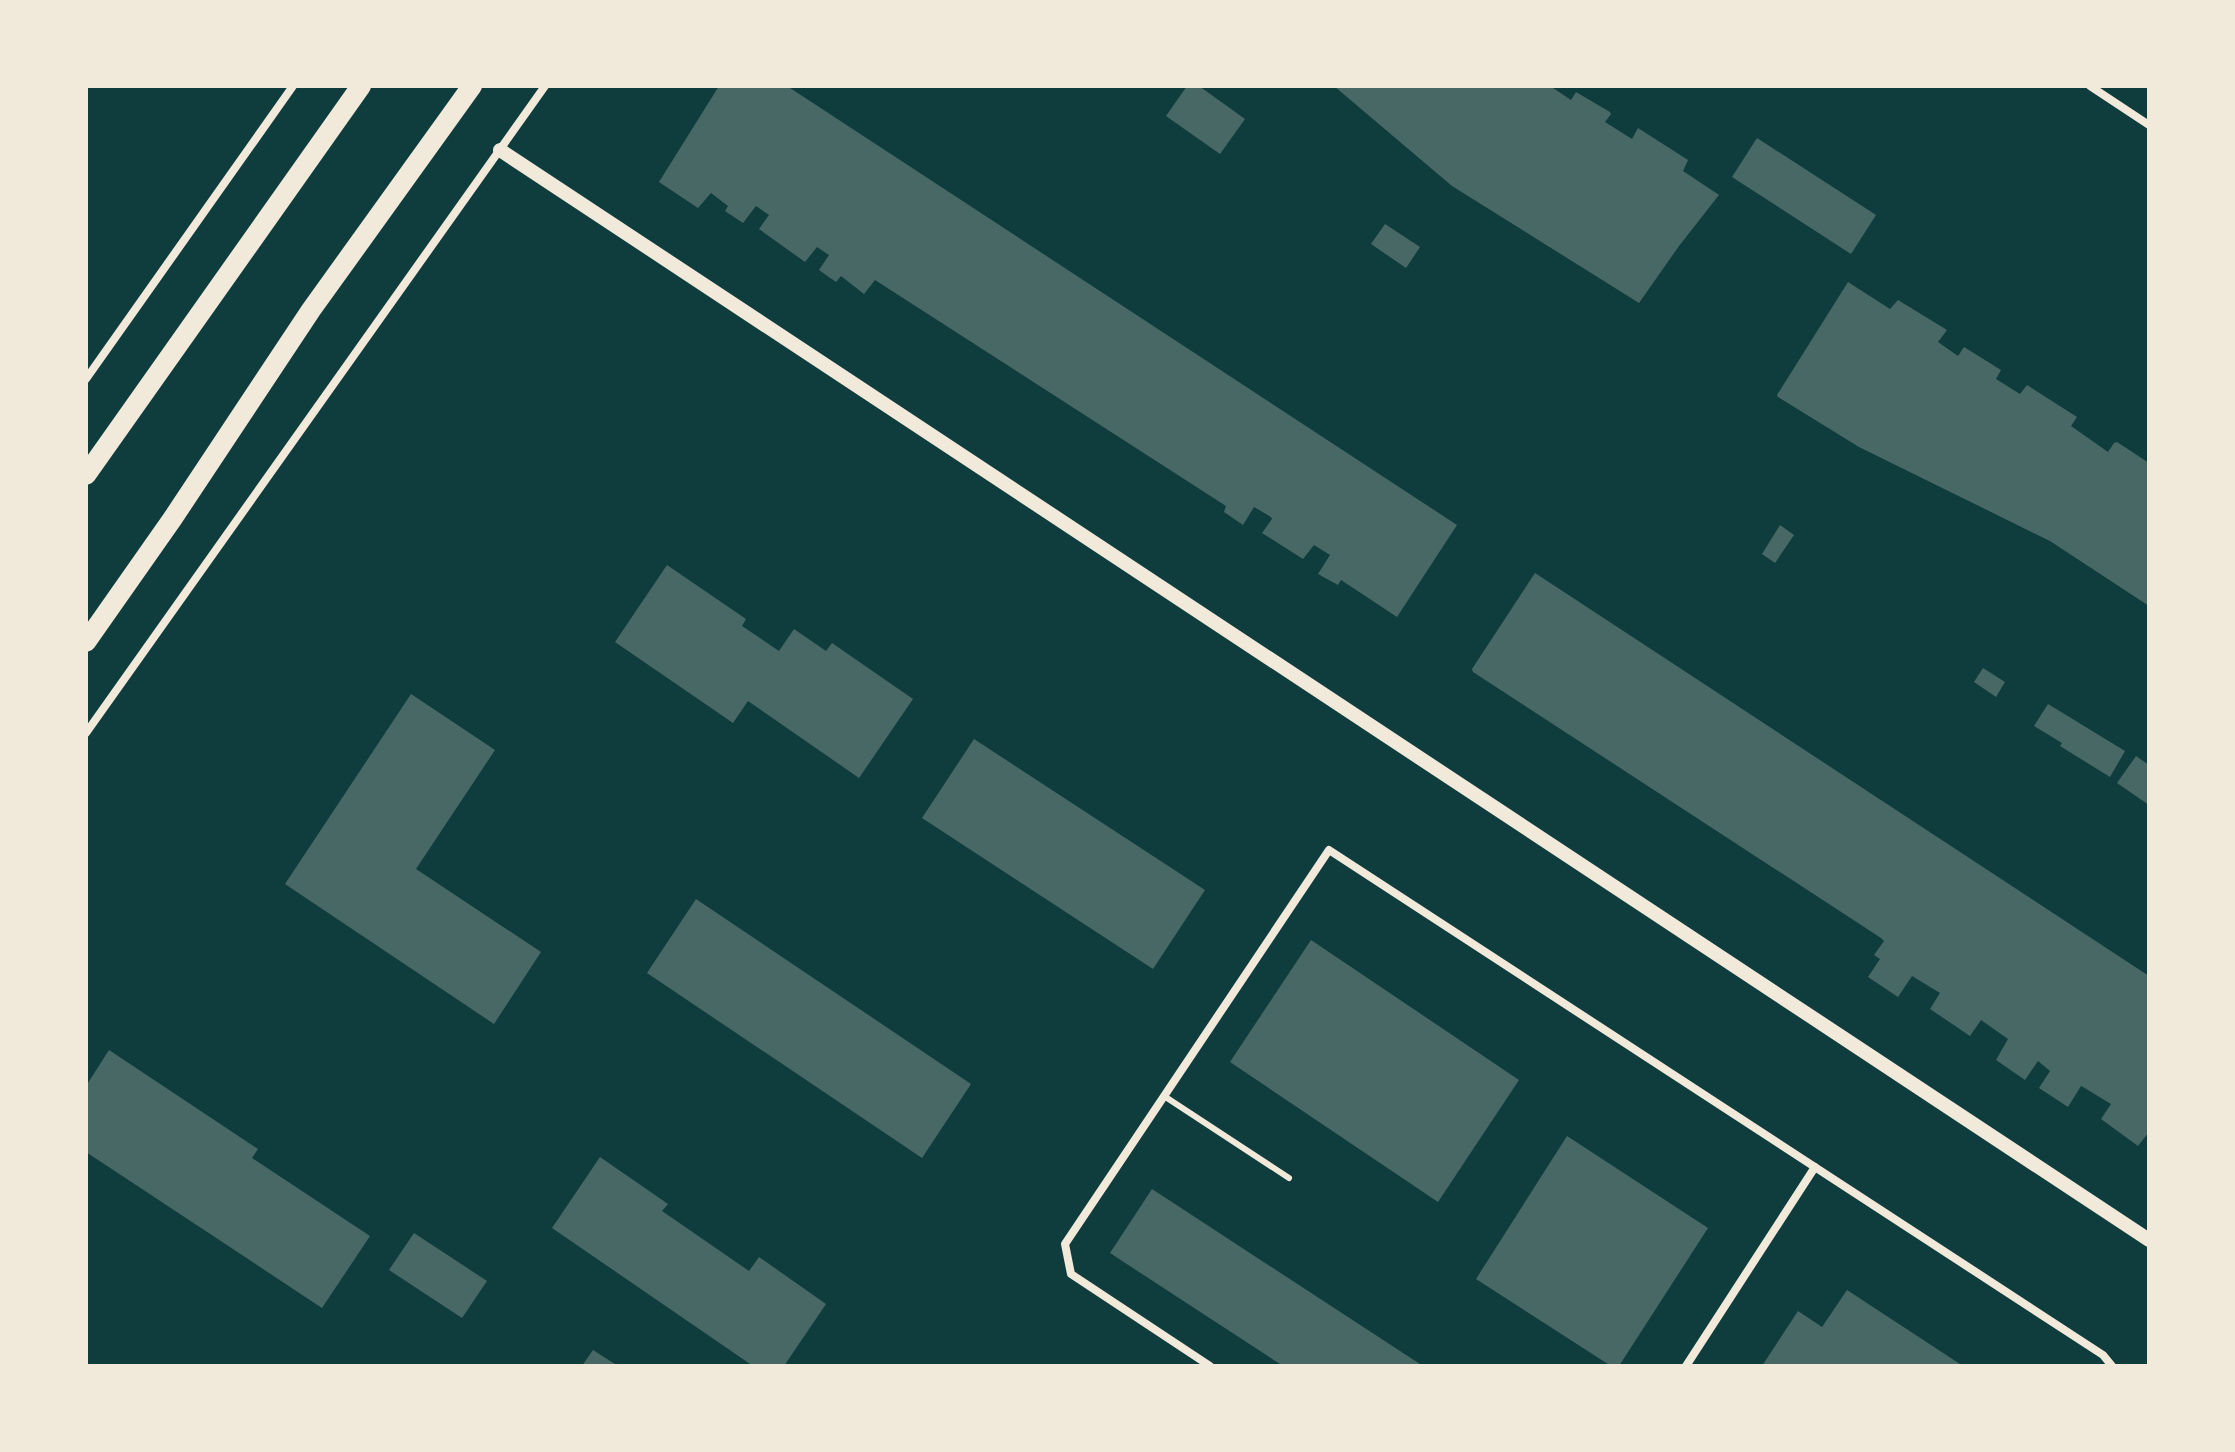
<svg xmlns="http://www.w3.org/2000/svg" width="2235" height="1452" viewBox="0 0 2235 1452" font-family="'DejaVu Sans',sans-serif">
<style>
.building{fill:#486865}
.lines{fill:none;stroke-linecap:round;stroke-linejoin:round}
.service{stroke:#f1e9da;stroke-width:6}
.minor{stroke:#f1e9da;stroke-width:8}
.tertiary{stroke:#f1e9da;stroke-width:14}
.primary{stroke:#f1e9da;stroke-width:20}
</style>
<rect width="100%" height="100%" fill="#0f3d3e"/>
<g class="building">
<polygon points="719,86 787,86 1457,525 1397,617 1341,580 1338,585 1318,574 1330,555 1314,545 1303,559 1262,533 1272,519 1271,517 1254,507 1243,525 1224,512 1226,506 875,280 864,294 841,276 836,282 819,270 829,255 817,247 805,262 759,229 769,215 756,206 743,223 725,211 728,206 711,193 698,208 659,182"/>
<polygon points="1187,86 1199,86 1245,119 1220,154 1166,116"/>
<polygon points="1334,86 1550,86 1571,100 1576,92 1610,112 1611,114 1605,122 1632,139 1638,128 1688,160 1683,171 1719,195 1679,246 1639,303 1452,186"/>
<polygon points="1757,138 1876,215 1851,254 1732,177"/>
<polygon points="1385,224 1420,247 1406,268 1371,244"/>
<polygon points="1848,282 1890,309 1898,300 1947,330 1938,342 1958,356 1964,347 2001,370 1996,379 2020,394 2027,385 2077,417 2071,426 2108,452 2114,443 2117,442 2149,463 2149,606 2050,541 1859,447 1778,397 1777,395"/>
<polygon points="1780,525 1794,535 1775,563 1762,554"/>
<polygon points="667,565 746,619 742,626 779,651 794,629 826,651 832,643 913,699 859,778 748,701 733,723 615,642"/>
<polygon points="1535,573 2149,976 2149,1132 2138,1146 2101,1119 2111,1104 2083,1087 2081,1086 2068,1107 2039,1088 2050,1071 2038,1061 2025,1080 1996,1060 2008,1039 1981,1020 1970,1036 1930,1009 1940,993 1912,976 1898,997 1868,977 1880,959 1874,955 1884,941 1881,938 1473,672 1472,669"/>
<polygon points="1983,668 2005,682 1996,697 1974,682"/>
<polygon points="411,694 495,750 416,869 541,952 494,1024 285,884"/>
<polygon points="2048,704 2125,751 2110,777 2060,746 2062,743 2034,726"/>
<polygon points="974,739 1205,890 1153,969 922,818"/>
<polygon points="2136,756 2149,765 2149,805 2117,783"/>
<polygon points="696,899 971,1084 922,1158 647,973"/>
<polygon points="1311,940 1519,1080 1438,1202 1230,1062"/>
<polygon points="109,1050 258,1149 252,1158 370,1236 322,1308 86,1152 86,1086"/>
<polygon points="1567,1136 1708,1228 1619,1366 1611,1366 1476,1279"/>
<polygon points="600,1157 668,1204 662,1211 749,1271 759,1257 826,1304 784,1366 753,1366 552,1228"/>
<polygon points="1152,1189 1423,1366 1283,1366 1110,1253"/>
<polygon points="414,1233 487,1281 462,1318 389,1270"/>
<polygon points="1847,1290 1963,1366 1762,1366 1798,1311 1822,1327"/>
<polygon points="593,1350 618,1366 582,1366"/>
</g>
<g class="lines">
<polyline class="service" points="1164,1096 1289,1178"/>
<g class="minor">
<polyline points="2090,86 2149,125"/>
<polyline points="86,379 293,86"/>
<polyline points="86,733 545,86"/>
<polyline points="1210,1366 1071,1274 1065,1244 1329,850 2103,1355 2112,1366"/>
<polyline points="1686,1366 1815,1167"/>
</g>
<polyline class="tertiary" points="500,150 2149,1240"/>
<g class="primary">
<polyline points="86,475 361,86"/>
<polyline points="86,642 173,518 311,310 472,86"/>
</g>
</g>
<rect width="2235" height="1452" fill="none" stroke="#f1e9da" stroke-width="176"/>
</svg>
